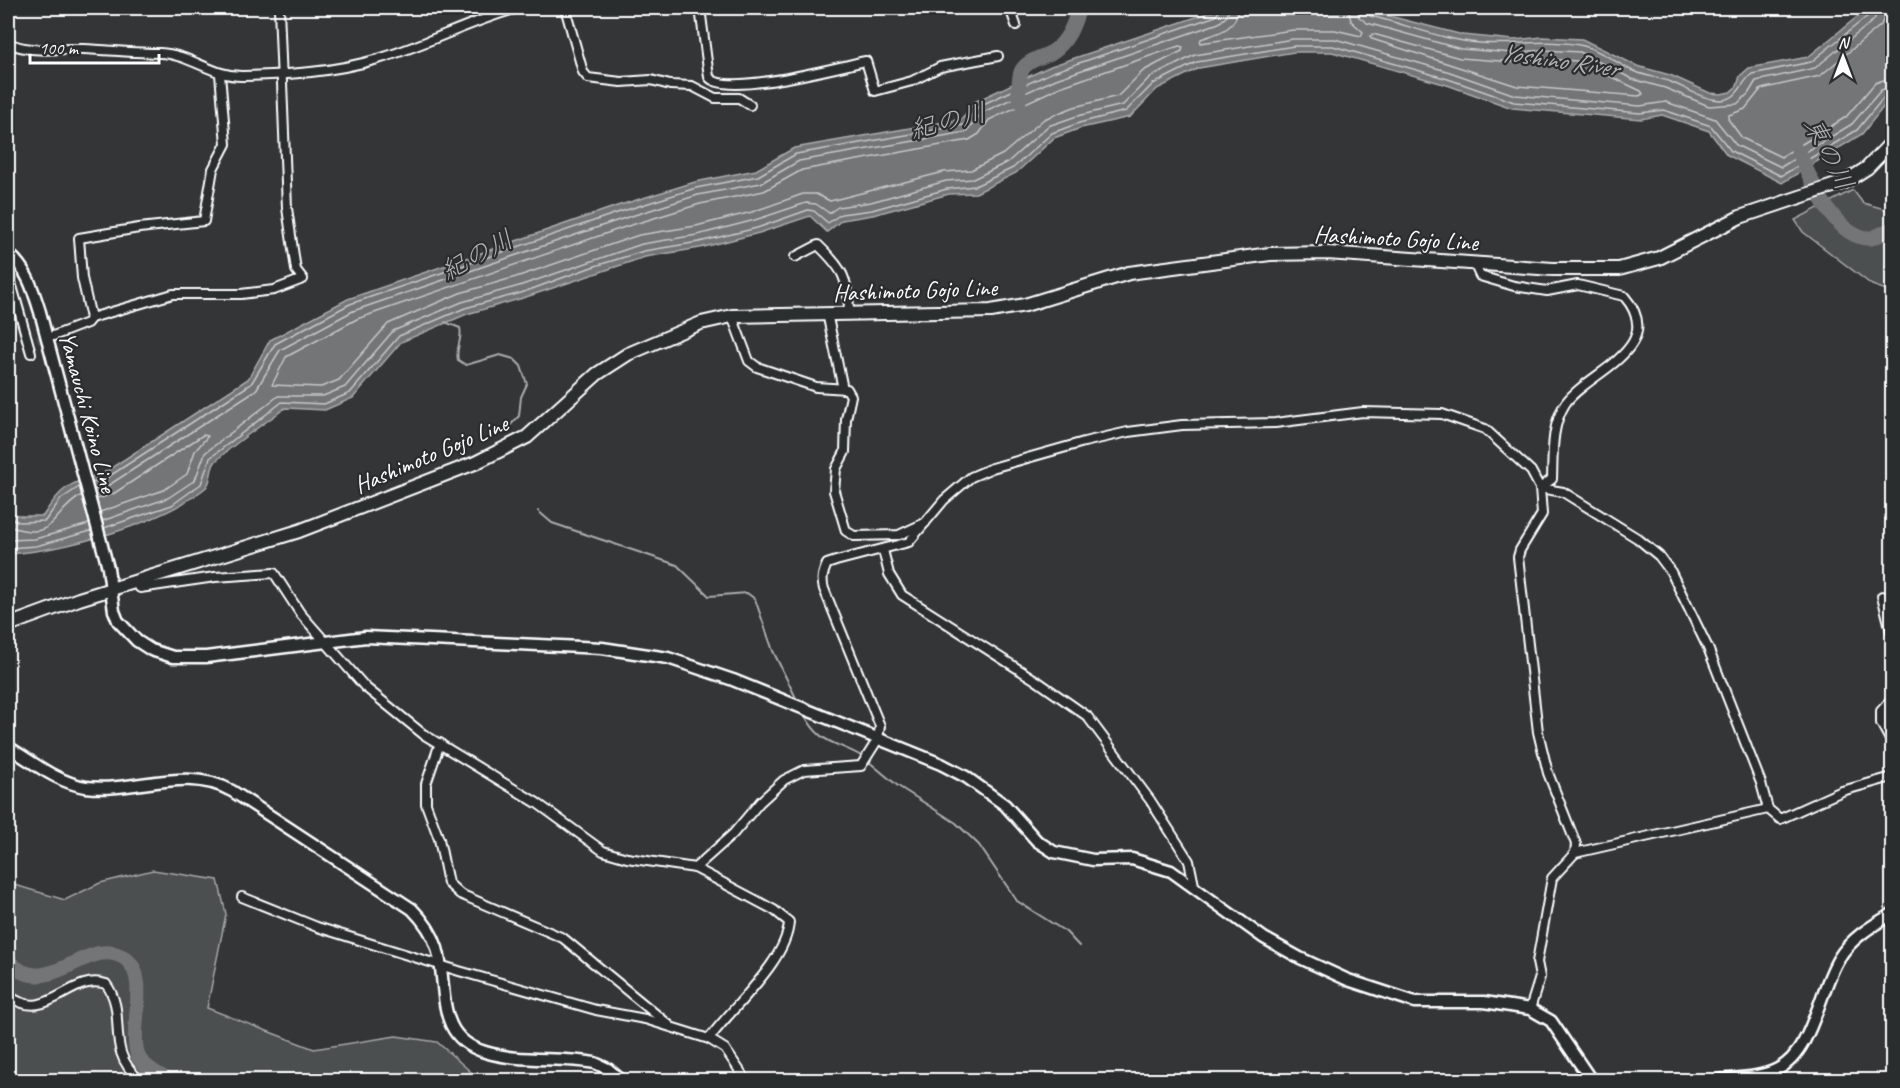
<svg xmlns="http://www.w3.org/2000/svg" width="1900" height="1088" viewBox="0 0 1900 1088" font-family="Caveat,'Klee One',sans-serif">
<style>
.green{fill:#4c4f50;stroke:#a6a7a8;stroke-width:1.5}
.water{fill:#737576;stroke:#abacad;stroke-width:1.5}
.lines{fill:none;stroke-linecap:round;stroke-linejoin:round}
.shore{stroke:#c7c8c8;stroke-width:1.5}
.stream{stroke:#abacad;stroke-width:2}
.river{stroke:#737576;stroke-width:15}
.street-tunnel{stroke:#47494a;stroke-width:8;stroke-dasharray:8 4;stroke-linecap:butt}
.street-casing{stroke:#fff;stroke-width:12}
.secondary-casing{stroke:#fff;stroke-width:15}
.primary-casing{stroke:#fff;stroke-width:16}
.street{stroke:#2a2d2e;stroke-width:8}
.secondary{stroke:#2a2d2e;stroke-width:10}
.primary{stroke:#2a2d2e;stroke-width:12}
.labels{text-anchor:middle;dominant-baseline:central;stroke-width:4.5;stroke-linejoin:round;paint-order:stroke}
.street-label{font-size:24px;fill:#fff;stroke:#2a2d2e}
.water-label{font-size:26px;font-style:italic;fill:#b2b3b4;stroke:#2a2d2e}
</style>
<rect width="100%" height="100%" fill="#333536"/>
<filter id="ink" filterUnits="userSpaceOnUse"><feTurbulence type="fractalNoise" baseFrequency=".0167" numOctaves="2"/><feDisplacementMap in="SourceGraphic" scale="12" xChannelSelector="R" yChannelSelector="G"/><feConvolveMatrix kernelMatrix="1 2 1 2 8 2 1 2 1" color-interpolation-filters="sRGB"/></filter>
<g filter="url(#ink)">
<g class="green">
<polygon points="1853,190 1863,203 1892,211 1892,292 1872,285 1803,232 1795,220"/>
<polygon points="153,870 218,880 226,914 207,1008 314,1049 396,1036 437,1042 480,1080 8,1080 8,883 65,900 100,883"/>
</g>
<path class="water" d="M1223 8H1358L1463 35 1514 40 1542 37 1582 39 1637 66 1670 75 1710 93 1721 94 1730 92 1737 86 1740 76 1749 68 1808 57 1868 8H1892V96L1862 134 1782 183 1727 155 1709 131 1662 115 1641 119 1512 108 1447 85 1332 52H1294L1199 68 1157 89 1130 117 1081 128 1054 138 1016 173 976 193 949 194 873 215 842 220 827 232 810 216 759 233 700 248 645 257 523 298 467 314 401 342 353 398 325 410 285 408C263 425 236 441 216 461 209 468 213 483 204 489 159 525 65 550 8 554V512L21 516H43C60 488 70 482 102 474L248 379 270 340 348 299 617 206 695 182 756 170 794 148 962 119 974 102 1051 66Z"/>
<g class="lines">
<g class="shore">
<path d="M1238 8C1237 29 1219 33 1201 39L1200 43 1293 30H1335L1361 36 1363 32 1351 21 1348 8"/>
<polyline points="1357,8 1359,17 1367,23 1461,49 1513,53 1542,50 1580,52 1632,79 1665,88 1709,106 1737,104 1748,94 1756,81 1815,68 1874,20 1879,8"/>
<path d="M1365 8 1370 16C1406 24 1442 40 1480 43 1513 46 1554 38 1584 46 1602 51 1617 63 1633 71 1644 76 1657 77 1668 81 1685 87 1701 99 1719 100 1740 100 1739 84 1752 74L1811 62 1869 15 1871 8"/>
<polyline points="1888,8 1881,25 1820,76 1761,89 1745,109 1729,115 1728,119 1742,138 1781,157 1846,117 1875,83 1892,77"/>
<polygon points="1373,34 1460,58 1513,62 1542,59 1578,61 1641,91 1643,94 1639,96 1517,86 1372,39 1370,36"/>
<polygon points="1179,46 1183,47 1182,51 1143,71 1118,96 1074,107 1044,119 1003,154 971,170 944,172 830,201 816,194 803,194 752,212 696,226 639,235 516,277 460,293 388,324 339,380 321,387 272,385 286,357 357,319 625,227 700,204 764,191 802,170 969,140 979,134 989,120 1060,87"/>
<polyline points="92,483 105,479 251,384 275,344 350,304 620,212 696,188 758,176 796,154 964,125 979,106 1053,72 1216,16 1221,8"/>
<polyline points="94,490 109,485 256,390 280,350 353,311 622,219 698,195 761,183 799,161 966,132 983,112 1056,79 1219,23 1227,16 1229,8"/>
<polyline points="97,499 113,494 203,435 208,436 195,451 187,474 164,490 100,512"/>
<polyline points="8,518 20,522 45,521 61,499 79,487"/>
<polyline points="102,521 168,498 195,480 205,453 278,396 323,396 345,387 393,331 462,302 519,286 642,244 697,235 755,220 806,203 816,204 829,213 838,207 871,202 946,181 973,179 1008,162 1048,126 1077,116 1123,105 1149,78 1195,55 1293,39 1335,39 1450,72 1515,95 1640,106 1666,102 1715,119 1736,145 1781,167 1852,124 1881,90 1892,86"/>
<path d="M8 526C57 543 49 514 82 495"/>
<polyline points="104,528 172,505 201,484 210,458 282,402 324,404 350,393 399,336 465,308 521,293 592,267 644,251 699,242 757,228 808,210 814,211 828,223 841,214 872,210 947,189 975,186 1013,168 1052,133 1079,123 1126,111 1153,84 1197,62 1294,46 1333,46 1448,79 1514,102 1640,113 1664,110 1711,126 1731,151 1781,176 1857,130 1885,96 1892,93"/>
<polyline points="8,540 35,539 89,524"/>
<polyline points="8,548 36,546 91,531"/>
</g>
<g class="stream">
<path d="M445 322 460 328C463 339 455 348 458 360L466 365 500 355 514 359 521 366 527 384 521 397 519 416 506 430"/>
<polyline points="538,511 552,523 677,565 709,596 747,593 755,599 773,651 798,702"/>
<path d="M803 712C821 747 835 740 863 757"/>
<polyline points="868,761 898,786 956,823 979,845 1017,901 1066,932 1079,946"/>
</g>
<g class="river">
<path d="M1019 101C1019 93 1018 80 1021 72 1026 60 1042 58 1052 52 1068 42 1074 24 1079 8"/>
<path d="M1798 151C1810 177 1834 240 1871 238 1877 237 1886 231 1892 229"/>
<path d="M8 961C49 1004 88 932 126 959 151 978 127 1033 139 1058 145 1068 159 1075 168 1080"/>
</g>
<polyline class="street-tunnel" points="37,340 52,336"/>
<g class="street-casing">
<g id="street">
<polyline points="565,8 583,72 588,78 621,82 651,80 670,85 692,86 715,98 739,98 750,105"/>
<path d="M700 8 709 77C724 98 840 66 866 61L875 91 912 81 940 67 998 56"/>
<polyline points="1010,8 1016,25"/>
<path d="M8 43C34 54 56 48 83 49 109 50 135 53 160 53 190 54 213 77 243 76 288 75 334 72 378 59 426 45 470 21 518 8"/>
<path d="M795 257 818 245C842 268 849 279 849 313"/>
<path d="M1474 263 1480 276 1514 286 1547 291 1578 285 1624 296C1670 349 1585 373 1565 404 1551 426 1553 454 1552 479L1540 488"/>
<polyline points="8,272 31,353"/>
<polyline points="827,313 843,389"/>
<polyline points="732,316 749,361 757,367 816,387 847,389 851,396 846,419 845,452 836,469 834,491 846,531 854,536 899,535 925,523"/>
<polyline points="91,318 173,294 241,294 274,290 303,279 296,270 287,208 279,8"/>
<polyline points="53,336 87,323 91,318 82,278 79,238 139,228 204,221 213,169 226,144 220,74"/>
<polyline points="1540,488 1563,492 1637,538 1659,556 1671,572 1708,648 1761,783 1768,809 1780,819 1842,791 1892,777"/>
<polyline points="883,550 889,574 902,595 1037,681 1087,716 1150,800 1189,861 1194,885"/>
<path d="M134 583 140 588 215 577 274 573 300 613 365 687 423 734 537 803 603 851 627 858 695 868 774 910 789 922C787 961 732 1007 709 1039"/>
<polyline points="1882,596 1892,635"/>
<polyline points="1892,699 1881,711 1881,723 1892,743"/>
<polyline points="440,743 426,784 426,804 439,839 448,883 460,894 563,938 669,1025"/>
<polyline points="1575,853 1768,809"/>
<path d="M695 868 733 834 760 802 784 780 804 770 861 766 878 739 880 726 824 589C821 579 823 573 827 564L836 561 909 542 944 500 971 477 992 468 1084 442 1128 432 1182 425 1275 423 1363 412 1442 414 1485 429 1531 471 1540 488 1542 514 1520 550 1518 557 1538 732 1548 773 1576 844 1575 853 1552 878 1537 962 1540 977 1530 1009"/>
<polyline points="242,897 317,927 459,971 596,1010 645,1019 709,1039 725,1049 746,1080"/>
<path d="M8 995C47 1026 70 972 106 984 129 1015 103 1049 140 1080"/>
</g>
</g>
<g class="secondary-casing">
<g id="secondary">
<path d="M8 253C27 269 33 289 40 312L108 568 114 611 118 621 137 641 151 650 173 657H206L366 637 602 648 668 658 733 680 941 764 966 777 1005 805 1037 841 1054 852 1093 860 1132 859 1171 871 1264 938 1300 958 1348 980 1415 1002H1484L1530 1009 1551 1021 1591 1080"/>
<path d="M8 747C31 761 58 783 86 787 135 793 185 765 232 791L412 909C424 921 432 932 437 948 449 988 433 1036 485 1052 520 1063 559 1056 595 1063L608 1069 621 1080"/>
<path d="M1719 1080C1738 1078 1761 1078 1778 1069 1813 1051 1819 990 1839 958 1852 937 1872 926 1892 914"/>
</g>
</g>
<g class="primary-casing">
<polyline id="primary" points="8,625 79,599 299,531 475,463 527,437 597,374 628,354 701,323 732,316 991,311 1025,305 1129,273 1270,254 1327,253 1553,269 1619,269 1659,258 1740,217 1845,182 1867,168 1892,142"/>
</g>
<use href="#street" class="street"/>
<use href="#secondary" class="secondary"/>
<use href="#primary" class="primary"/>
</g>
</g>
<g class="labels">
<g class="street-label">
<text transform="translate(1396 238) rotate(3)">Hashimoto Gojo Line</text>
<text transform="translate(915 290) rotate(-2)">Hashimoto Gojo Line</text>
<text transform="translate(88 412) rotate(75)">Yamauchi Koino Line</text>
<text transform="translate(431 454) rotate(-23)">Hashimoto Gojo Line</text>
</g>
<g class="water-label">
<text transform="translate(1559 60) rotate(8)">Yoshino River</text>
<text transform="translate(948 121) rotate(-14)">紀の川</text>
<text transform="translate(1829 154) rotate(63)">東の川</text>
<text transform="translate(477 255) rotate(-28)">紀の川</text>
</g>
</g>
<rect width="1900" height="1088" fill="none" stroke="#2a2d2e" stroke-width="30"/>
<rect x="15" y="15" width="1870" height="1058" fill="none" stroke="#fff" stroke-width="2" filter="url(#ink)"/>
<g transform="translate(1843 57)" stroke="#2a2d2e" stroke-width="4.5" paint-order="stroke">
<path d="M0-4.5L10 22L0 15L-10 22Z" fill="#ffffff"/>
<text y="-9" font-size="16" font-weight="bold" text-anchor="middle" fill="#ffffff">N</text>
</g>
<path d="M30 54v9h129v-9" fill="none" stroke="#ffffff" stroke-width="3"/>
<text x="39" y="54" font-size="18" fill="#ffffff" stroke="#2a2d2e" stroke-width="4.5" paint-order="stroke">100 m</text>
</svg>
